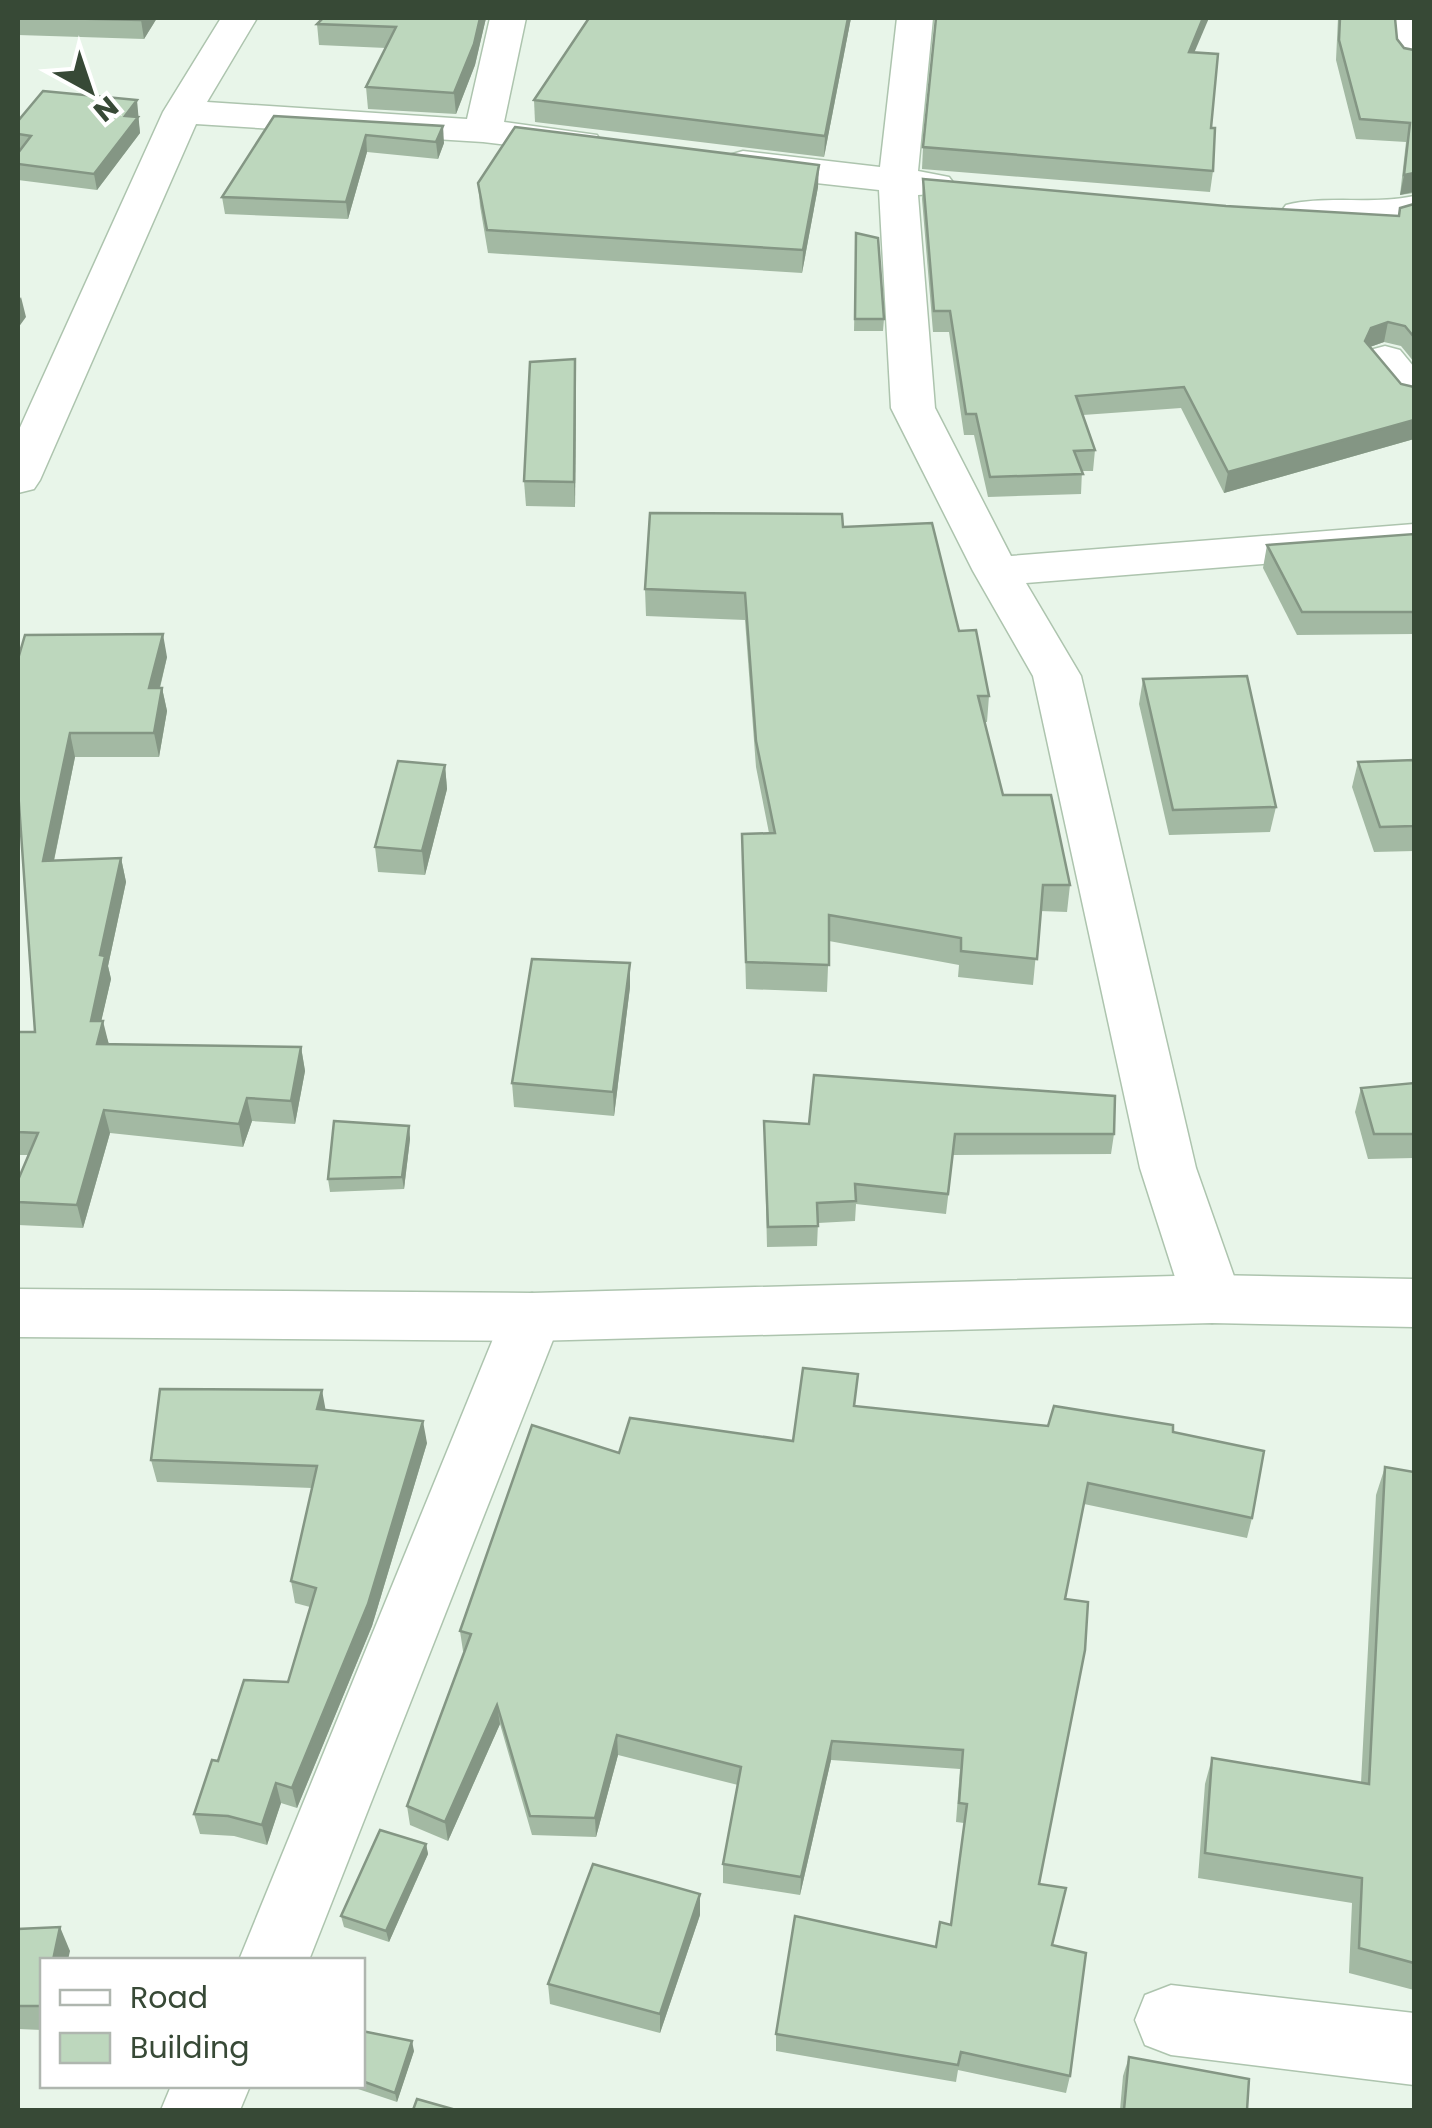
<svg xmlns="http://www.w3.org/2000/svg" width="1432" height="2128" viewBox="0 0 1432 2128" font-family="Poppins,sans-serif">
<style>
.lines{fill:none;stroke-linecap:round;stroke-linejoin:round}
.minor-casing{stroke:#adc4ae;stroke-width:3}
.tertiary-casing{stroke:#adc4ae;stroke-width:3}
.minor{fill:#fff;fill-rule:evenodd}
.tertiary{fill:#fff;fill-rule:evenodd}
.wall{fill:#a3b9a3}
.shaded-wall{fill:#849684}
.building{fill:#bdd7bd;stroke:#849684;stroke-width:2.5}
</style>
<rect width="100%" height="100%" fill="#e8f5e9"/>
<g class="lines">
<g class="minor-casing">
<g id="minor">
<polygon points="221,18 257,18 207,102 467,119 490,18 526,18 504,122 597,135 602,143 597,151 583,154 483,142 196,124 40,480 34,489 18,493 18,432 163,112"/>
<polygon points="897,18 933,18 918,171 949,177 955,185 949,193 918,195 935,408 1011,556 1414,524 1414,552 1026,583 1081,676 1196,1168 1242,1299 1233,1316 1212,1323 1191,1316 1182,1299 1140,1168 1033,676 973,571 891,408 879,190 743,175 729,171 724,163 729,155 743,151 880,167"/>
<polygon points="1392,18 1414,18 1414,67 1401,64 1396,56"/>
<path d="M1414 196V220C1374 228 1326 231 1286 221L1280 213 1286 205C1327 195 1371 205 1414 196Z"/>
<polygon points="1385,346 1400,350 1414,367 1414,406 1399,402 1364,359 1370,350"/>
<polygon points="532,1293 553,1300 562,1317 309,1960 239,1960 502,1317 511,1300"/>
<polygon points="1171,1985 1414,2013 1414,2085 1171,2055 1145,2045 1135,2020 1145,1995"/>
<polygon points="171,2086 250,2086 240,2110 161,2110"/>
</g>
</g>
<g class="tertiary-casing">
<polygon id="tertiary" points="1212,1275 1414,1279 1414,1327 1212,1323 532,1341 18,1337 18,1289 532,1293"/>
</g>
<use href="#minor" class="minor"/>
<use href="#tertiary" class="tertiary"/>
</g>
<g class="wall">
<polygon points="18,18 157,18 144,39 18,35"/>
<polygon points="486,18 475,65 456,114 368,109 366,87 386,48 319,45 317,24"/>
<polygon points="589,18 851,18 824,157 535,122 534,100"/>
<polygon points="1338,18 1395,18 1397,39 1404,48 1414,50 1414,193 1400,195 1406,142 1356,139 1336,60"/>
<polygon points="1194,52 1211,128 1213,171 1210,192 922,169 923,147"/>
<polygon points="140,116 138,118 140,133 97,190 18,180 18,153 20,150 18,150 18,121"/>
<polygon points="274,116 444,143 438,159 367,152 348,219 225,214 222,197"/>
<polygon points="923,179 1226,206 1398,216 1414,204 1414,362 1401,346 1384,342 1370,347 1401,384 1414,387 1414,439 1224,493 1181,408 1083,415 1095,450 1093,471 1082,471 1081,494 988,497 974,435 964,435 949,332 933,332 922,199"/>
<polygon points="478,183 818,187 802,273 488,253 480,206"/>
<polygon points="856,233 884,319 883,331 854,331"/>
<polygon points="576,384 575,507 526,506 524,481"/>
<polygon points="843,527 959,631 989,696 987,722 985,722 1003,795 1070,885 1067,912 1040,911 1033,985 958,977 959,965 829,941 827,992 746,989 742,834 769,833 756,767 745,620 646,616 645,589"/>
<polygon points="1414,534 1414,634 1297,635 1263,568 1267,545"/>
<polygon points="167,657 160,688 162,688 167,711 159,757 75,757 54,861 121,858 126,882 108,966 111,979 101,1021 109,1044 301,1047 305,1071 295,1124 252,1121 243,1147 110,1133 83,1228 18,1225 18,1180 28,1155 18,1155 18,1032 35,1032 18,659"/>
<polygon points="1143,679 1276,807 1270,832 1169,835 1139,704"/>
<polygon points="1414,760 1414,851 1374,852 1352,787 1358,762"/>
<polygon points="445,765 447,789 425,875 378,872 375,847"/>
<polygon points="630,987 614,1116 514,1107 512,1083"/>
<polygon points="1414,1083 1414,1158 1368,1159 1355,1112 1361,1088"/>
<polygon points="764,1121 809,1124 1114,1134 1111,1154 953,1155 946,1214 856,1204 855,1221 818,1223 817,1246 767,1247"/>
<polygon points="409,1126 410,1139 404,1189 330,1192 328,1179"/>
<polygon points="855,1406 1048,1426 1173,1432 1252,1518 1247,1538 1084,1504 1065,1599 1039,1884 1052,1945 1070,2076 1066,2093 958,2070 956,2082 776,2051 776,2034 936,1947 951,1925 964,1823 956,1822 960,1769 831,1760 800,1895 723,1883 723,1864 738,1785 618,1755 596,1837 532,1835 500,1724 448,1841 410,1825 407,1806 465,1652 463,1651 460,1631 619,1453 793,1441"/>
<polygon points="326,1410 427,1443 372,1626 297,1808 281,1803 267,1845 234,1836 200,1834 194,1814 218,1761 288,1682 310,1607 295,1603 291,1581 312,1488 157,1482 151,1460"/>
<polygon points="1385,1467 1414,1472 1414,1990 1349,1973 1352,1903 1198,1878 1205,1784 1212,1758 1361,1783 1376,1495"/>
<polygon points="426,1844 428,1854 389,1942 344,1927 341,1916"/>
<polygon points="700,1915 660,2033 550,2004 548,1984"/>
<polygon points="18,1929 70,1951 42,1960 42,2030 18,2029"/>
<polygon points="362,2031 414,2051 397,2102 349,2086 362,2086"/>
<polygon points="1129,2057 1247,2110 1120,2110 1123,2076"/>
</g>
<g class="shaded-wall">
<polygon points="143,18 157,18 144,39 141,20"/>
<polygon points="480,18 486,18 475,65 456,114 454,93"/>
<polygon points="848,18 851,18 824,157 825,136"/>
<polygon points="1203,18 1209,18 1186,72 1189,52"/>
<polygon points="137,100 140,133 97,190 94,174 125,116"/>
<polygon points="443,126 444,143 438,159 436,142"/>
<polygon points="366,135 367,152 348,219 346,202"/>
<polygon points="819,165 818,187 802,273 803,250"/>
<polygon points="1414,173 1413,192 1400,195 1404,175"/>
<polygon points="21,297 26,317 18,328 18,302"/>
<polygon points="1388,322 1384,342 1367,348 1365,341 1371,328"/>
<polygon points="575,359 576,384 575,507 574,482"/>
<polygon points="1414,420 1414,439 1224,493 1228,472"/>
<polygon points="163,634 167,657 154,711 149,688"/>
<polygon points="162,688 167,711 159,757 154,733"/>
<polygon points="70,733 75,757 49,884 43,861"/>
<polygon points="445,765 447,789 425,875 422,851"/>
<polygon points="121,858 126,882 108,966 111,979 96,1044 91,1021 100,955"/>
<polygon points="630,963 630,987 614,1116 613,1092"/>
<polygon points="103,1021 109,1045 97,1044"/>
<polygon points="301,1047 305,1071 295,1124 291,1101"/>
<polygon points="247,1098 252,1121 243,1147 239,1124"/>
<polygon points="104,1110 110,1133 83,1228 77,1205"/>
<polygon points="409,1126 410,1139 404,1189 402,1177"/>
<polygon points="322,1390 326,1412 317,1409"/>
<polygon points="423,1421 427,1443 372,1626 297,1808 292,1788"/>
<polygon points="497,1705 500,1724 448,1841 445,1822"/>
<polygon points="617,1735 618,1755 596,1837 595,1818"/>
<polygon points="832,1741 831,1760 800,1895 801,1877"/>
<polygon points="276,1783 281,1803 267,1845 262,1825"/>
<polygon points="426,1844 428,1854 389,1942 386,1931"/>
<polygon points="700,1894 700,1915 660,2033 660,2014"/>
<polygon points="60,1927 70,1951 68,1960 53,1960"/>
<polygon points="412,2041 414,2051 397,2102 395,2093"/>
</g>
<g class="building">
<polygon points="52,18 143,18 141,20"/>
<polygon points="323,18 480,18 474,44 454,93 366,87 396,27 317,24"/>
<polygon points="589,18 848,18 825,136 534,100"/>
<polygon points="936,18 1203,18 1189,52 1218,54 1211,128 1215,128 1213,171 923,147"/>
<polygon points="1340,18 1395,18 1397,39 1404,48 1414,50 1414,173 1404,175 1410,123 1360,119 1339,40"/>
<polygon points="43,91 137,100 125,116 138,117 94,174 18,164 18,153 31,136 18,134 18,121"/>
<polygon points="274,116 443,126 436,142 366,135 346,202 222,197"/>
<polygon points="515,127 819,165 803,250 487,230 478,183"/>
<polygon points="923,179 1226,206 1399,216 1400,208 1414,204 1414,337 1405,326 1388,322 1371,328 1365,341 1401,384 1414,387 1414,420 1228,472 1184,387 1076,396 1095,450 1074,451 1083,474 990,477 976,414 966,414 950,311 934,311"/>
<polygon points="856,233 878,238 884,319 855,319"/>
<polygon points="575,359 574,482 524,481 530,362"/>
<polygon points="650,513 842,514 843,527 932,523 959,631 976,630 989,696 978,696 1003,795 1051,795 1070,885 1043,885 1037,959 961,951 961,938 829,915 829,965 746,962 742,834 775,833 756,741 745,593 645,589"/>
<polygon points="1414,534 1414,612 1302,612 1267,545"/>
<polygon points="163,634 149,688 162,688 154,733 70,733 43,861 121,858 100,955 105,956 91,1021 103,1021 97,1044 301,1047 291,1101 247,1098 239,1124 104,1110 77,1205 18,1202 18,1180 38,1133 18,1132 18,1032 35,1032 18,790 18,659 25,635"/>
<polygon points="1247,676 1276,807 1173,810 1143,679"/>
<polygon points="1414,760 1414,826 1380,827 1358,762"/>
<polygon points="398,761 445,765 422,851 375,847"/>
<polygon points="532,959 630,963 613,1092 512,1083"/>
<polygon points="814,1075 1115,1096 1114,1134 955,1134 948,1194 855,1184 856,1201 817,1203 818,1226 768,1227 764,1121 809,1124"/>
<polygon points="1414,1083 1414,1134 1374,1134 1361,1088"/>
<polygon points="334,1121 409,1126 402,1177 328,1179"/>
<polygon points="803,1368 858,1374 854,1406 1048,1426 1054,1406 1173,1425 1173,1432 1264,1451 1252,1518 1088,1483 1065,1599 1088,1602 1085,1650 1039,1884 1066,1888 1052,1945 1086,1953 1070,2076 961,2052 958,2065 776,2034 795,1916 936,1947 940,1922 951,1925 967,1804 959,1803 963,1750 832,1741 801,1877 723,1864 741,1767 617,1735 595,1818 530,1816 497,1705 445,1822 407,1806 471,1634 460,1631 532,1425 619,1453 630,1418 793,1441"/>
<polygon points="160,1389 322,1390 317,1409 423,1421 368,1604 292,1788 276,1783 262,1825 228,1816 194,1814 212,1760 218,1761 244,1680 288,1682 316,1588 291,1581 317,1466 151,1460"/>
<polygon points="1385,1467 1414,1472 1414,1963 1359,1948 1362,1878 1205,1853 1212,1758 1369,1784"/>
<polygon points="380,1830 426,1844 386,1931 341,1916"/>
<polygon points="593,1864 700,1894 660,2014 548,1984"/>
<polygon points="60,1927 53,1960 42,1960 42,2006 18,2006 18,1929"/>
<polygon points="362,2031 412,2041 395,2093 362,2081"/>
<polygon points="1129,2057 1249,2079 1247,2110 1124,2110"/>
<polygon points="417,2099 456,2110 413,2110"/>
</g>
<rect width="1432" height="2128" fill="none" stroke="#374936" stroke-width="40"/>
<rect x="40" y="1958" width="325" height="130" fill="#ffffff" stroke="#afb6af" stroke-width="2.5"/>
<rect x="60" y="1990" width="50" height="15" fill="#ffffff" stroke="#afb6af" stroke-width="2.5"/>
<text x="130" y="2008" font-size="30" fill="#374936">Road</text>
<rect x="60" y="2033" width="50" height="30" fill="#bdd7bd" stroke="#afb6af" stroke-width="2.5"/>
<text x="130" y="2058" font-size="30" fill="#374936">Building</text>
<g transform="translate(90 90) rotate(140)" stroke="#ffffff" stroke-width="8" paint-order="stroke">
<path d="M0-8L18 38L0 25L-18 38Z" fill="#374936"/>
<text y="-15" font-size="28" font-weight="bold" text-anchor="middle" fill="#374936">N</text>
</g>
</svg>
